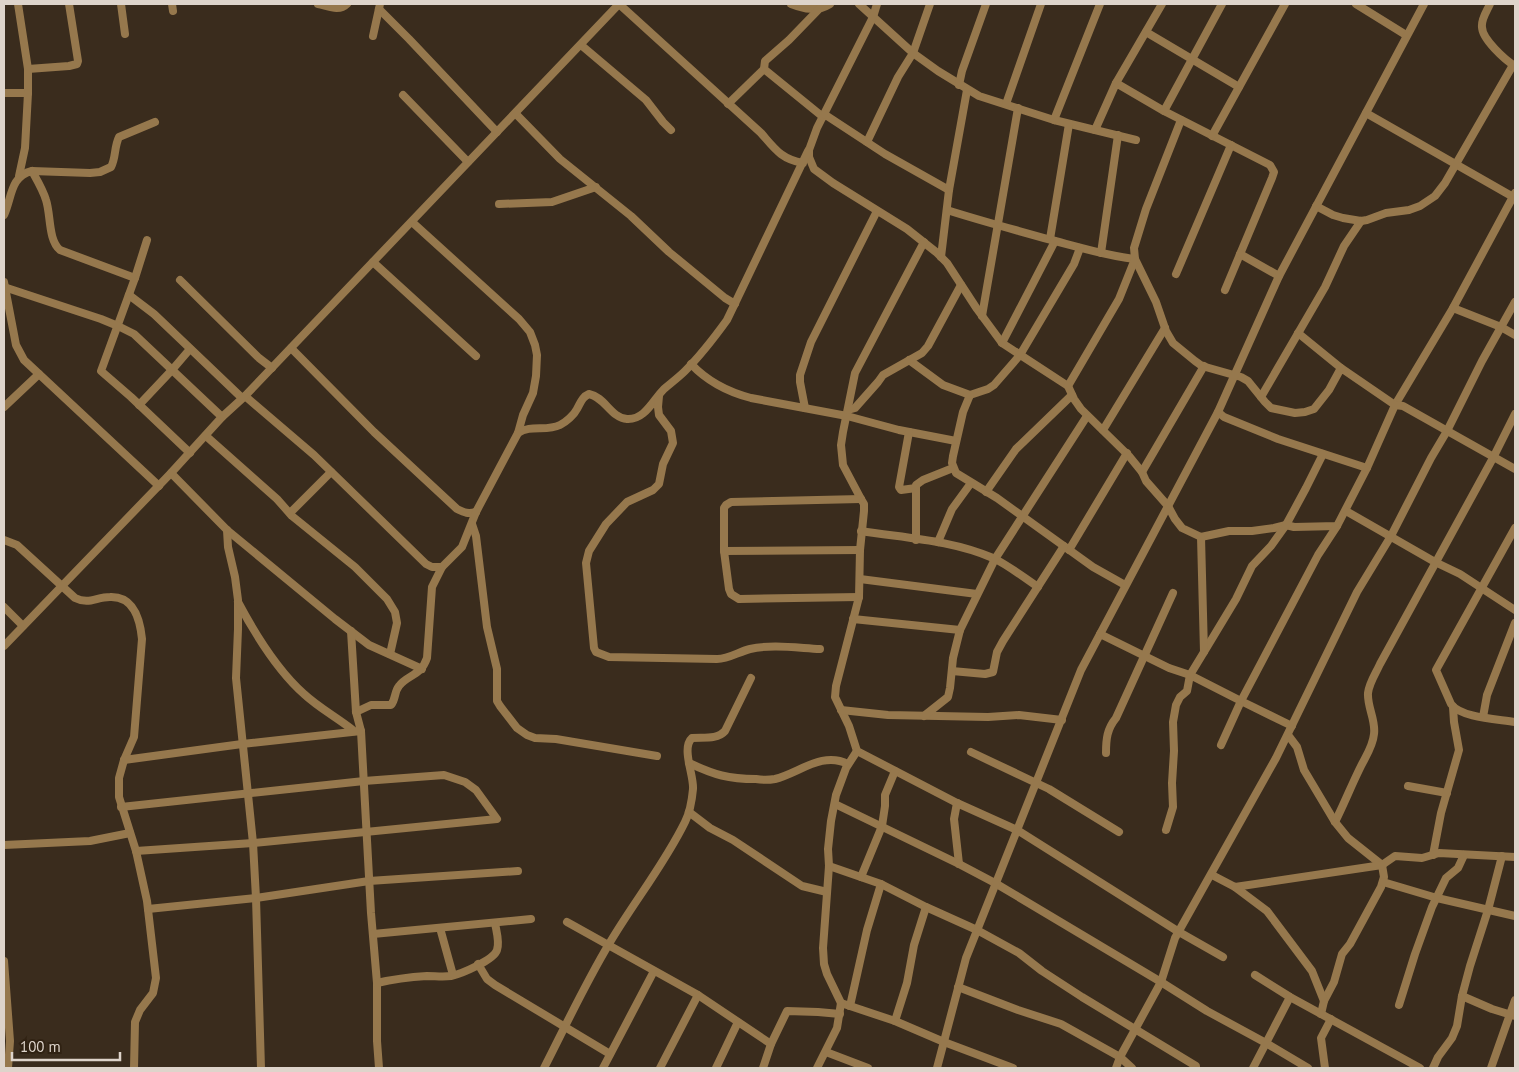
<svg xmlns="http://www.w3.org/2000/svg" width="1519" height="1072" viewBox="0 0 1519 1072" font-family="'PT Sans',sans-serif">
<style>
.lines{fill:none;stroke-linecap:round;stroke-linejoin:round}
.minor{stroke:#96784d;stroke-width:8}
</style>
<rect width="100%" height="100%" fill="#3a2c1d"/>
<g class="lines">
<g class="minor">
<polyline points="121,4 125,34"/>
<polyline points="172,4 173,11"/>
<path d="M318 4C328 6 339 12 347 4"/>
<path d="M619 4 761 133C775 149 781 159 803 163"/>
<path d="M791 4C804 9 817 12 830 4"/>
<polyline points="859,4 913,53 938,71 979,96 1054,120 1095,130 1116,83 1164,111 1270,165 1274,172 1272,178 1225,290"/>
<polyline points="877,4 873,17 817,128 809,150 809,157 814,169 833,183 907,229 936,252 947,263 977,309 1002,343 1068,386 1074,399 1081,409 1129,456 1142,472 1146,481 1168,506 1175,519 1182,528 1201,537 1229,531 1252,531 1274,528 1286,525 1294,527 1337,526 1367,468 1395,405 1453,308 1515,193"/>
<polyline points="1356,4 1406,35"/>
<path d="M1490 4C1487 11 1481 19 1482 27 1482 39 1505 60 1515 66"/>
<polyline points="820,8 789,40 765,61 764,69 823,117"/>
<polyline points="379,9 409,39 497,132"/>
<polyline points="1146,32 1239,87"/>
<polyline points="373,36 380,4"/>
<polyline points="581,45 646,100 663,122 671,130"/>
<polyline points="28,69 69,66 77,64 78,61 69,4"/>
<polyline points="1116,83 1162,4"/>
<polyline points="959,85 962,71 986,4"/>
<polyline points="4,93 28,93 28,69 18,4"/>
<polyline points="403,95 468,162"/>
<polyline points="728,104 764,69"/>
<polyline points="1006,104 1041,4"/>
<polyline points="1164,111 1222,4"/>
<polyline points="1366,113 1515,198"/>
<polyline points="516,114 560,159 631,216 669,252 725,298 735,304"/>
<polyline points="824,114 885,154 949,190"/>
<polyline points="1054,120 1100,4"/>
<polyline points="1095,130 1136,140"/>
<polyline points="1212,136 1285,4"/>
<polyline points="867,142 898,77 913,53 930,4"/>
<path d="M32 171C37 180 43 190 46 200 51 215 48 240 60 250L135 278"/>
<polyline points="19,176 25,148 28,93"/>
<polyline points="499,204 552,202 596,187"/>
<polyline points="1316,206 1333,215 1343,218 1361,221 1367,220 1386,213 1409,210 1420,206 1435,196 1445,183 1513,65"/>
<path d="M947 210C981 221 1016 230 1051 240 1079 247 1106 256 1135 259L1156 302 1166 331 1173 343 1195 361 1202 366 1241 377 1248 381 1265 402 1271 408 1295 413 1305 412 1314 409 1329 390 1341 368 1395 405 1403 406 1515 469"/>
<path d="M4 215C12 198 10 176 32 171L90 173 100 172 111 167C116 158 114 147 119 137L155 122"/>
<polyline points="412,222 519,319 530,332 535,345 537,355 536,376 533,393 523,415 518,433"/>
<polyline points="1050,239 1069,124"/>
<polyline points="147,240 135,278 101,371 131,397 190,453"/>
<polyline points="924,242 855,373 843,432 841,445 843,465 861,499 864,504 864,511 860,550 859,597 836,686 835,697 849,726 857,751 957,803 1017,830 1179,932 1223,957"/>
<polyline points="1080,248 1074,264 1020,355 994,385 988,389 970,395 963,412 953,456 952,463 956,473 997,498 1093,567 1125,585"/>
<polyline points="1101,253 1118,135"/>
<polyline points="1240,254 1279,276"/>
<polyline points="941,257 949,190 967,90"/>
<polyline points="373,262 476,356"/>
<polyline points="1176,274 1231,145"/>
<polyline points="180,280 259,358 272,368"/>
<polyline points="4,282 16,345 24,360 159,486"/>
<polyline points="4,287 101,319 118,326 134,334 222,417"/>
<polyline points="129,295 154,314 242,398"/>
<polyline points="1453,308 1501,327 1515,335"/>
<polyline points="982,316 1018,108"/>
<polyline points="1298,333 1341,368"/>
<polyline points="1002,343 1055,241"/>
<path d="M291 348 374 432 457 509C465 513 468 514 476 512"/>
<polyline points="909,360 943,385 970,395"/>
<path d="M691 364C707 381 728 392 751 398L847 416 899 430 956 441"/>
<polyline points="1068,386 1119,299 1135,259 1134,248 1146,209 1181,120"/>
<path d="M245 396 314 455 426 564 432 567H442L462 547 476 512 518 433C531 424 546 432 560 425 566 422 574 415 577 409 581 402 582 397 589 394 605 397 611 418 627 419 645 420 653 400 664 389 671 383 679 377 685 371 701 355 714 338 727 320L808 151"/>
<path d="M659 396 658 407 659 415 671 431 673 443 663 464 659 484 653 490 627 502 606 524 589 551 586 563 594 648 596 652 609 657 717 659C729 659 738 652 750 649 771 644 798 648 820 649"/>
<polyline points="1261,397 1325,287 1344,246 1361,221"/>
<polyline points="139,405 172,370 190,349"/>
<polyline points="4,407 39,374"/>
<polyline points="805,408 800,382 800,375 811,342 877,211"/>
<polyline points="848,410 855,408 878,382 883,375 922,353 928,346 961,285"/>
<polyline points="1218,412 1224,417 1278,439 1367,468"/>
<polyline points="1103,430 1165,328"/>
<polyline points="909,432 899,487 901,490 916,488"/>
<polyline points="206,436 277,499 292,516 355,567 387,599 395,612 397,623 390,654"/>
<polyline points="1142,472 1204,366"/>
<polyline points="171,473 227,530 335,619 369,645 422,669"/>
<polyline points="986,492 1016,449 1072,395"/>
<polyline points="1346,511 1435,562 1460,574 1515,610"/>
<polyline points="290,513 331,472"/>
<polyline points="472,524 476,536 487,627 497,669 497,701 500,706 517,728 527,735 535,738 556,739 657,756"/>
<path d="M1515 528 1436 670 1451 704C1461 718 1498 719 1515 722"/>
<polyline points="227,530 228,547 235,577 238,600 238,629 236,678 253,843 256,898 261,1068"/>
<path d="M861 531C905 538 952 540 993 558 1008 565 1023 577 1038 587"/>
<path d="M4 540 17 545 75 598C89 605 96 597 110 597 134 596 140 619 142 639L134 737 124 760 119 778V797L136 851 147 901 156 978 153 993 140 1010 135 1022 134 1068"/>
<polyline points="916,540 916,485 923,480 953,468"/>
<polyline points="938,542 952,509 971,483"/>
<polyline points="1069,550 1127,453"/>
<polyline points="724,551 860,550"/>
<polyline points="860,579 977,594"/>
<polyline points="859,597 739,599 731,594 729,589 724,551 724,508 726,505 731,502 861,499"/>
<path d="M238 602C255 634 277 670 304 694 319 708 338 718 354 731"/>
<polyline points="4,607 23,626"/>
<polyline points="853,619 960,630"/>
<polyline points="1100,634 1169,668 1190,675 1241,701 1221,745"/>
<polyline points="4,646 171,473 222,417 245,396 619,4"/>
<polyline points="1204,652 1236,599 1252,566 1271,546 1286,525 1306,488 1323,454"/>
<polyline points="952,671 985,674 993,672 997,652 1003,641 1064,546"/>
<polyline points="841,710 888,715 988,717 1019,715 1062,720"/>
<path d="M356 712 371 705H391C396 699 394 692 399 686 407 675 421 676 427 658L432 587 442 567"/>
<polyline points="924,716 948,697 950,688 953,658 960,630 995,559 1087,416"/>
<polyline points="1483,717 1487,695 1515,623"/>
<polyline points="1292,726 1241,701 1318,555 1337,526"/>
<polyline points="361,731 371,913 377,983 377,1041 379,1068"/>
<polyline points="1288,735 1297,747 1304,770 1335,822 1348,838 1382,865 1384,877 1381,887 1350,944 1342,954 1334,982 1324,1001"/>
<polyline points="971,752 1049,789 1119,832"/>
<path d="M1106 753C1106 739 1107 729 1116 718L1173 593"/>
<polyline points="124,760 242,744 361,731 356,712 351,631"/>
<path d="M689 763C715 775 728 779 756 779 762 780 769 780 775 779 799 773 822 751 848 764"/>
<polyline points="1408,786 1447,793"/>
<polyline points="957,803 954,819 959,864"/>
<polyline points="835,804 959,864 995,883 1161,982 1207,1011 1266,1043 1308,1068"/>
<polyline points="121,807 364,781 444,775 465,782 476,790 497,819 253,843 136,851"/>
<polyline points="689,812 710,828 733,840 802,886 827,892"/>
<path d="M1335 822C1344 804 1352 784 1361 766 1366 756 1373 746 1374 734 1376 720 1367 707 1368 693 1369 683 1376 673 1380 664L1493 458 1515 414"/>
<polyline points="1166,830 1173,807 1172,783 1174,751 1173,722 1176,705 1180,697 1187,691 1190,675 1204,652 1201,537"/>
<polyline points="4,845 90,841 130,833"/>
<polyline points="1433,855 1441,813 1459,750 1454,722 1453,707"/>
<polyline points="829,866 881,884 926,907 977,930 1019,953 1042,971 1082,997 1196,1066 1196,1068"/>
<polyline points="1212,875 1235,887 1382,865 1395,856 1422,858 1439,853 1515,857"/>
<polyline points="861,877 882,826 885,806 885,795 895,771"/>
<polyline points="1383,882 1437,898 1515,916"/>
<polyline points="1235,887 1267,911 1312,971 1324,1001 1321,1014"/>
<polyline points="148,909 256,898 369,881 518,871"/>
<polyline points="567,922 698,995 771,1044"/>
<polyline points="440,928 453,975"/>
<polyline points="373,934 531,919"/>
<polyline points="4,961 10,1041 8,1068"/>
<polyline points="478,964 487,979 495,985 610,1054"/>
<polyline points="1255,975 1290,997 1420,1068"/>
<path d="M377 983C394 979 411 977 427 976 435 976 443 977 451 976 461 974 494 960 497 950 500 942 496 930 495 923"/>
<polyline points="958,987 1018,1010 1061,1024 1120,1057 1132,1068"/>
<polyline points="1462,996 1492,1009 1515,1016"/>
<polyline points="841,1003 895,1021 944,1042 1013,1068"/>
<polyline points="1399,1005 1415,954 1432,907 1446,878 1458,868 1464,855"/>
<polyline points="850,1006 867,930 881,884"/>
<polyline points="895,1021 907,983 914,945 926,907"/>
<polyline points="826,1052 868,1068"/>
<path d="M544 1068C565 1027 585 984 609 944 633 903 664 865 685 822 690 812 692 800 693 789 694 775 681 748 692 738 703 737 717 740 725 731L751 678"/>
<polyline points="603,1068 654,971"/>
<polyline points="660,1068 698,995"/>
<polyline points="716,1068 738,1022"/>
<polyline points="763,1068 771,1044 787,1011 818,1012 840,1014"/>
<polyline points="817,1068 837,1028 841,1003 827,974 824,964 823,948 829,866 828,849 831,821 836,795 846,768 857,751"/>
<polyline points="937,1068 966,958 1081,670 1218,412 1279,276 1424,4"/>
<polyline points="1116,1068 1120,1057 1161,982 1175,938 1276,758 1357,592 1391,536 1431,458 1447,431 1482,361 1515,302"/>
<polyline points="1253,1068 1290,997"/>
<polyline points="1325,1068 1321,1038 1331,1019"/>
<polyline points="1433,1068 1438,1057 1452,1038 1457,1026 1462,996 1470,966 1488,910 1502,856"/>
<polyline points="1491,1068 1515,1000"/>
</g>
</g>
<rect width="1519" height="1072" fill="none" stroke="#ded4cb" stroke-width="10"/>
<path d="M12 1052v8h108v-8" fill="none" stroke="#ded4cb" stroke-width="2.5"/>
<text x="20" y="1052" font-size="15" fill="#ded4cb" stroke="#302213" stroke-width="4" paint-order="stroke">100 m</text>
</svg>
